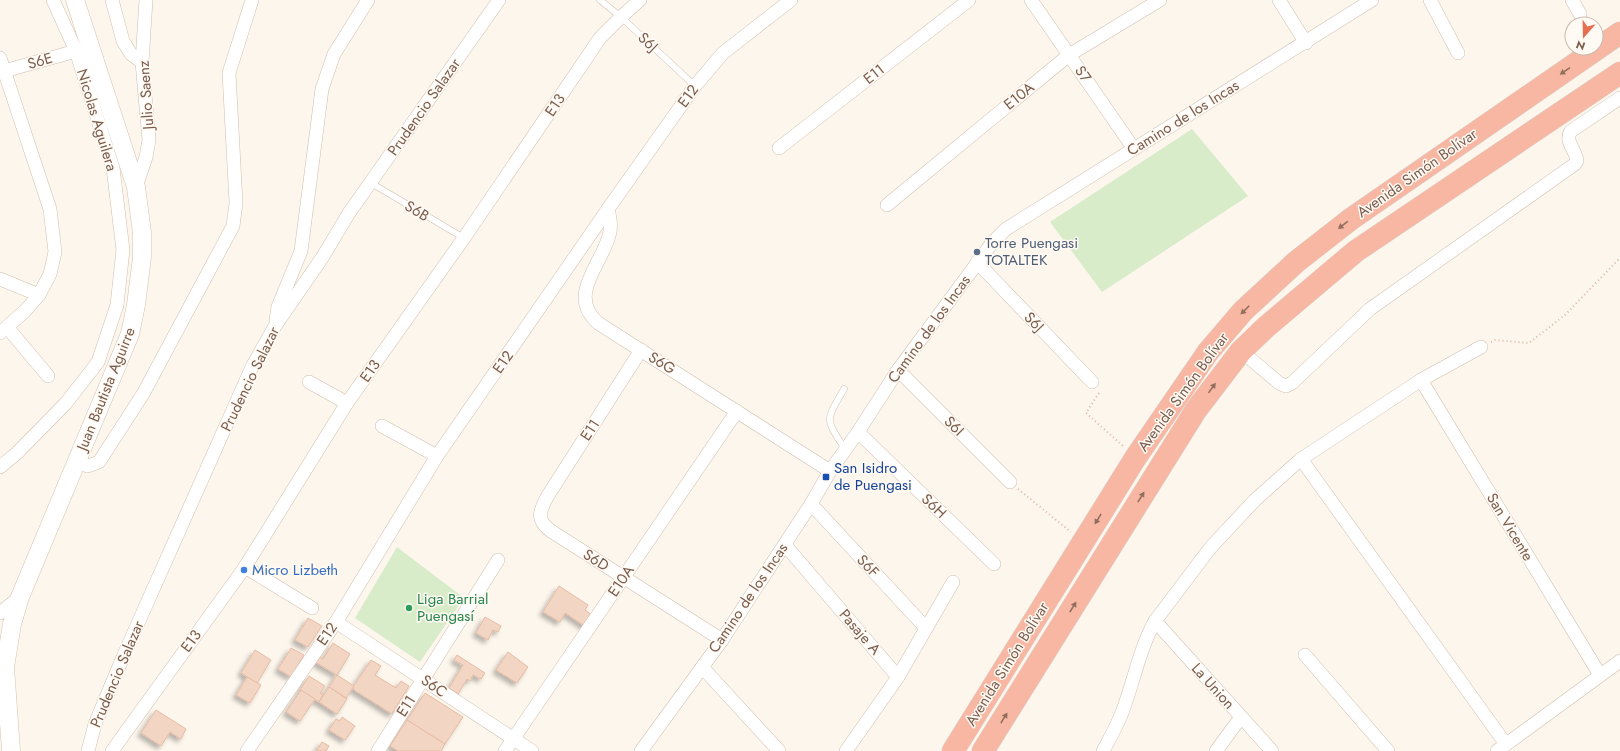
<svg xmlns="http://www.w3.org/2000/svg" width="1620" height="751" viewBox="0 0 1620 751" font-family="Jost,sans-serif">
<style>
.green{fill:#d8ecc9}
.building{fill:#f3d5c3;stroke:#e6bba3;filter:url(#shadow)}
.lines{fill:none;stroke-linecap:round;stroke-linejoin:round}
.lane-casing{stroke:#d1beb0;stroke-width:7}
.street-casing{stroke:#d1beb0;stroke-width:14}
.secondary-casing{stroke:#d6c0b0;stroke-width:19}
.highway-casing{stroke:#dad1cd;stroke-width:23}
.path{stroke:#d9b8a5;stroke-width:2;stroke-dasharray:1 3;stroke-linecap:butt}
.lane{stroke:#fff;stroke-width:6}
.street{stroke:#fff;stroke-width:13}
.secondary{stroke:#fff;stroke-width:18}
.highway{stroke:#f7b7a3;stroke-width:22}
.oneway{fill:#936e5e}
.service-dot{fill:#5c6f8a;stroke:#fffaf3;stroke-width:1.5}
.transit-dot{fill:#1a4fb4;stroke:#fffaf3;stroke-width:1.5}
.shop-dot{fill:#3f7fe0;stroke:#fffaf3;stroke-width:1.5}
.leisure-dot{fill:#2e9e5b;stroke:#fffaf3;stroke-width:1.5}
.labels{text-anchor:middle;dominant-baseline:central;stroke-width:3;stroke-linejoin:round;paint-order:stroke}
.street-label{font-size:15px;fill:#7a5c4d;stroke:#fffaf3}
.service-label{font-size:15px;fill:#4e5e75;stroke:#fffaf3;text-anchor:start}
.transit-label{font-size:15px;fill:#164399;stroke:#fffaf3;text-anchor:start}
.shop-label{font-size:15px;fill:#366cbe;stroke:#fffaf3;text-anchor:start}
.leisure-label{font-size:15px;fill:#27864d;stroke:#fffaf3;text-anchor:start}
</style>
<defs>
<filter id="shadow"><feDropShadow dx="-3.5" dy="3.5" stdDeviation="2" flood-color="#0004"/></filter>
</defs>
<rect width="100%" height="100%" fill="#fdf6ec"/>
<g class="green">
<polygon points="1192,129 1248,196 1102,292 1050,222"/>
<polygon points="397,547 464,598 420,662 355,618"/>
</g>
<g class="building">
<polygon points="559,586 588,605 585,610 593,616 586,627 565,613 560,622 543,612"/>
<polygon points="485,617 501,626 498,632 493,630 488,640 476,633"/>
<polygon points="308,618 322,626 308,647 295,640"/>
<polygon points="333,643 350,654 337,675 315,662 318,656 323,659"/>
<polygon points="291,648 304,655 291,677 278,669"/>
<polygon points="255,650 271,660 257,683 241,673"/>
<polygon points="508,652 528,667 517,683 496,670"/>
<polygon points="457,655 485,673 481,679 473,675 470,681 467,679 458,694 449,688 463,665 454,660"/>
<polygon points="371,660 381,666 375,675 396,688 401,681 409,686 392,714 354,690 353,687"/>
<polygon points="337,675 354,686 346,698 329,687"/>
<polygon points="309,676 325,686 320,693 323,695 319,702 300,690"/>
<polygon points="247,677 261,685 250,703 236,695"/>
<polygon points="329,687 347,699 337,714 319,702"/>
<polygon points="301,690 315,699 300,721 286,712"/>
<polygon points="425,693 463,717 445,744 407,720"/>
<polygon points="156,710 186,729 181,739 170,732 161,746 141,733"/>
<polygon points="342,717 355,726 345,740 329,730 336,719 340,721"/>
<polygon points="407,720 445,744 441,751 398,751 390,746"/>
<polygon points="322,742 329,746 326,751 316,751"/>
</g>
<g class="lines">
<g class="lane-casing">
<g id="lane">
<polyline points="600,0 621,17 695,86"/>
<polyline points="371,183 464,238"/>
<path d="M844 389C826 421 824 417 845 449"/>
</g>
</g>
<g class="street-casing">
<g id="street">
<polyline points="112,0 123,41 131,54 142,62"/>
<polyline points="1031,0 1134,149"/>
<polyline points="1279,0 1306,43"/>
<polyline points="1430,0 1458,53"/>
<polyline points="1572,0 1580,14"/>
<polyline points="0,58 50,209 55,252 50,274 39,295 25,311 0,333"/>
<polyline points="4,71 76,51"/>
<polyline points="779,148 969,0"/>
<polyline points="136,187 146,157 149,140 142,62 146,0"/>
<polyline points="887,205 1069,55 1160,0"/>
<path d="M608 209C610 218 612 227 609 236 601 265 567 296 598 323L830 471"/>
<polyline points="977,262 1092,382"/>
<polyline points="0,279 39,295"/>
<polyline points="276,320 278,307 301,251 322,89 334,54 368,0"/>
<polyline points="7,327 48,376"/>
<path d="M641 350 547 497C539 512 536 520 551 531L722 640"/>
<path d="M1241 351 1279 383 1286 386 1292 383 1370 309 1575 164 1577 161C1576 150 1564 141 1571 131L1620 98"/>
<polyline points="898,370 1010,482"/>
<polyline points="1421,380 1600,675"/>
<polyline points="309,382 347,403"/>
<polyline points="382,426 437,456"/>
<polyline points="858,432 994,564"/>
<polyline points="1301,459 1505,743"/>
<polyline points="76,462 88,466 99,462 143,394 233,226 236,203 229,73 252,0"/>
<polyline points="0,467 17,453 66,403 98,362 117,305 123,250 113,168 76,51 53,0"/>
<polyline points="811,504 926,628"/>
<polyline points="785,545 898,677"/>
<polyline points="245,567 312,608"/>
<polyline points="0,613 20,597"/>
<polyline points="1155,621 1272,751"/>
<polyline points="336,622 532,751"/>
<polyline points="1305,655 1388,751"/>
<polyline points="702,667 779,751"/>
<polyline points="88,751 95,724 123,657 252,367 275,326 322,258 349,213 499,0"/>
<polyline points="112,751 245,567 347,403 464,238 600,38 621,17 640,0"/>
<polyline points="247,751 336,622 437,456 608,209 695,86 723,53 791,0"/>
<polyline points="378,751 498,560"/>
<polyline points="505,751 737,411"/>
<polyline points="641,751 722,640 811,504 830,471 858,432 898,370 992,243 1006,229 1372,0"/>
<polyline points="846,751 898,677 953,582"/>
<path d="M1103 751C1110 738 1118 724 1123 710 1134 680 1140 648 1155 621L1211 547 1255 500 1301 459 1421 380 1481 347"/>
<polyline points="1216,751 1241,717"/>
<polyline points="1497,751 1620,661"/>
</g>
</g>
<g class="secondary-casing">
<polyline id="secondary" points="11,751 5,667 12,624 20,597 130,334 136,305 142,257 142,233 136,187 75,0"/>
</g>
<g class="highway-casing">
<g id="highway">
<polyline points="953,751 1136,457 1208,352 1243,311 1296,262 1351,219 1620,33"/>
<polyline points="983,751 1196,410 1241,351 1266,327 1356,251 1620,73"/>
</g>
</g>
<g class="path">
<polyline points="1491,342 1495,340 1529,343 1565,315 1620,258"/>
<polyline points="1099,393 1086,413 1123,446"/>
<polyline points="1018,489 1071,532"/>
</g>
<use href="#lane" class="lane"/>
<use href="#street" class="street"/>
<use href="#secondary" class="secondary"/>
<use href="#highway" class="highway"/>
</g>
<defs><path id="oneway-solid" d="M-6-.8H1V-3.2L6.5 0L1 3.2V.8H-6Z"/></defs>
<g class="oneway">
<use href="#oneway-solid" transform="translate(1565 71) rotate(145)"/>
<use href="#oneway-solid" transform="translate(1343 225) rotate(142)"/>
<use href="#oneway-solid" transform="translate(1245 310) rotate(135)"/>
<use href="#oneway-solid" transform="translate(1212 388) rotate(-54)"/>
<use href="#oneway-solid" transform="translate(1141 497) rotate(-58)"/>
<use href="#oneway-solid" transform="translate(1098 519) rotate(121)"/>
<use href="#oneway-solid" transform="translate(1073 607) rotate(-58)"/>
<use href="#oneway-solid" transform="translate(1004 718) rotate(-58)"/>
</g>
<circle class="service-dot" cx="977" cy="252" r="4"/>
<rect class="transit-dot" x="822" y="473" width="8" height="8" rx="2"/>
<circle class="shop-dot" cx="244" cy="570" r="4"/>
<circle class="leisure-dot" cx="409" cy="608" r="4"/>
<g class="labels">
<g class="street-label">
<text transform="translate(648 42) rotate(43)">S6J</text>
<text transform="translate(40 61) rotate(-16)">S6E</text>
<text transform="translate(874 74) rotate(-38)">E11</text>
<text transform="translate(1083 74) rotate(55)">S7</text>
<text transform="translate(146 95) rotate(-94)">Julio Saenz</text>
<text transform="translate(688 96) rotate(-54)">E12</text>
<text transform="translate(1019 96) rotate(-39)">E10A</text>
<text transform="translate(555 105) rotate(-56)">E13</text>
<text transform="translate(424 107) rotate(-55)">Prudencio Salazar</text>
<text transform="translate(1183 118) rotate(-32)">Camino de los Incas</text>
<text transform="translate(97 120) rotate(73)">Nicolas Aguilera</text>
<text transform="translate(1417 173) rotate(-35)">Avenida Simón Bolívar</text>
<text transform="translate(417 211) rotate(31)">S6B</text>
<text transform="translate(1034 322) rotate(46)">S6J</text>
<text transform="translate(929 329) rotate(-54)">Camino de los Incas</text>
<text transform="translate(503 362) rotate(-55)">E12</text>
<text transform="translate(662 363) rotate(32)">S6G</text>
<text transform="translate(370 371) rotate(-55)">E13</text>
<text transform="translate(250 379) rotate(-64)">Prudencio Salazar</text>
<text transform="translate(106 389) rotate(-68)">Juan Bautista Aguirre</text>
<text transform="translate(1183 392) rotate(-54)">Avenida Simón Bolívar</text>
<text transform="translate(954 426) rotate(45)">S6I</text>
<text transform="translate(590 430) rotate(-57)">E11</text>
<text transform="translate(934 506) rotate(44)">S6H</text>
<text transform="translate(1510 527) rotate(59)">San Vicente</text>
<text transform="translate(596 560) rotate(32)">S6D</text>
<text transform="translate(868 566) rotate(47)">S6F</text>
<text transform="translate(621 581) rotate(-56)">E10A</text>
<text transform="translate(748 598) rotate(-56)">Camino de los Incas</text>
<text transform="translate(860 632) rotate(49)">Pasaje A</text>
<text transform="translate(327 634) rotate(-56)">E12</text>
<text transform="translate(191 641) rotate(-54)">E13</text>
<text transform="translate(1007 664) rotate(-58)">Avenida Simón Bolívar</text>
<text transform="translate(117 674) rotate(-67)">Prudencio Salazar</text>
<text transform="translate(434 686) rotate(34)">S6C</text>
<text transform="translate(1213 686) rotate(48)">La Union</text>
<text transform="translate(406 706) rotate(-58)">E11</text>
</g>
<g class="service-label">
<text x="985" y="243">Torre Puengasi<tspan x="985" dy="17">TOTALTEK</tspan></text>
</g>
<g class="transit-label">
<text x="834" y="468">San Isidro<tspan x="834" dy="17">de Puengasi</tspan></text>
</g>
<g class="shop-label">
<text x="252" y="570">Micro Lizbeth</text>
</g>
<g class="leisure-label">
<text x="417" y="599">Liga Barrial<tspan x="417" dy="17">Puengasí</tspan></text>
</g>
</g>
<g transform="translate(1584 36) rotate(200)"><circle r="19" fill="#fffaf3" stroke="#cabbb1"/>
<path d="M0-3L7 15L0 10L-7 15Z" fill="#e76f51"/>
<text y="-6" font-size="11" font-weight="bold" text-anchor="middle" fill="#7a5c4d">N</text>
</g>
</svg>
